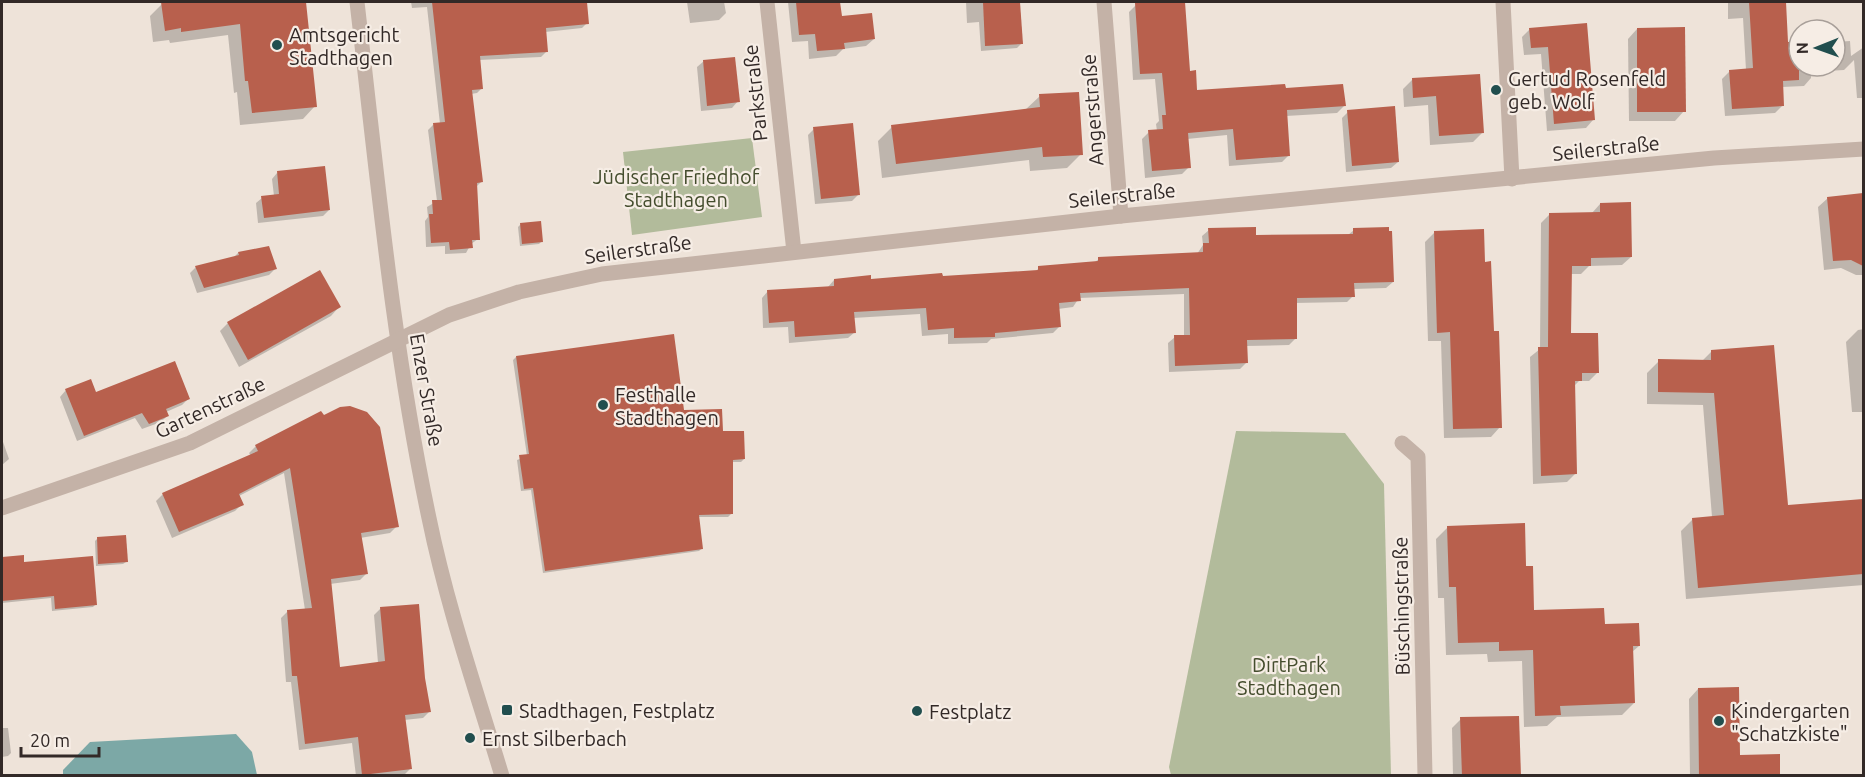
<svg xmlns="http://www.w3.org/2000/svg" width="1865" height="777" viewBox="0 0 1865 777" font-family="Ubuntu,sans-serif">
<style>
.green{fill:#b2bb9b}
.water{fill:#7ca8a6}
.shadow{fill:#0003}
.building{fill:#b8604d}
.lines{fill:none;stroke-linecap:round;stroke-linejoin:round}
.minor{stroke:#c4b2a7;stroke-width:15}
.poi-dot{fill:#214e4e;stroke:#f6ede5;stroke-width:2}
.labels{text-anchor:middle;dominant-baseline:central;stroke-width:4.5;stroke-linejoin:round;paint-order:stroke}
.poi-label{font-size:20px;fill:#322927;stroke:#f6ede5;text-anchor:start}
.street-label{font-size:20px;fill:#322927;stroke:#f6ede5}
.park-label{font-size:20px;fill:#444d2d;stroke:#f6ede5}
</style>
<rect width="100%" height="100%" fill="#eee3d9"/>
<g class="green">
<polygon points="752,138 762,217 632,235 623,152"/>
<polygon points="1236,431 1345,433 1384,484 1391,775 1171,775 1169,767"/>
</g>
<polygon class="water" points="236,734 252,752 257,775 63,775 63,770 90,742"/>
<g class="shadow">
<polygon points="180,2 304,2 315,106 303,119 240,125 237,92 234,93 228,35 170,43 169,40 153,42 150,16 162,4"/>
<polygon points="411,2 477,2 479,29 517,27 514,2 585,2 587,23 582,28 545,32 546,52 541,57 479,60 482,88 477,93 471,94 482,181 476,187 478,239 471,244 466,253 445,254 445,246 426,247 425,221 428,217 427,207 437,201 428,130 433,125 440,124 427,7 412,8"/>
<polygon points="687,2 724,2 726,13 719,20 690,23"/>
<polygon points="788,2 839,2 840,18 874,39 866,46 843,49 836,56 809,59 808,41 792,42"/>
<polygon points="966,2 1019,2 1021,44 1017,48 981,51 979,22 967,23"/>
<polygon points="1183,2 1188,72 1196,92 1284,90 1344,106 1337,113 1286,116 1289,155 1282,162 1229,166 1227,135 1187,139 1189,167 1182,174 1145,178 1142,139 1149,132 1157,131 1156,124 1159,121 1155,79 1133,80 1129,12 1136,5"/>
<polygon points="1728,2 1784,2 1786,44 1799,43 1799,66 1835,66 1835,42 1850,41 1851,56 1864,47 1864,98 1857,98 1854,60 1844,70 1811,72 1811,78 1804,86 1782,87 1783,105 1775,113 1725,116 1722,79 1730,71 1746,70 1743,18 1728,19"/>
<polygon points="1585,24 1593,120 1586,128 1547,131 1541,54 1524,55 1522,37 1530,29"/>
<polygon points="1637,29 1684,111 1675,121 1629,121 1628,39"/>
<polygon points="704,61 738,101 732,108 701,111 697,67"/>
<polygon points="1479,76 1482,133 1473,142 1430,145 1428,105 1404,107 1403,89 1412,80"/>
<polygon points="1040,96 1081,154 1067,168 1030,171 1029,160 882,178 878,141 892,127 1025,110"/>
<polygon points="1348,112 1398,162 1391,168 1346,172 1342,118"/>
<polygon points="814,129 858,195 852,201 815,204 808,135"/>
<polygon points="277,173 329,210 323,216 258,223 256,203 262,198 274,196 272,179"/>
<polygon points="1864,195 1864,275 1856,275 1841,268 1824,270 1818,207 1828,198"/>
<polygon points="1600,204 1631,257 1622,265 1589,266 1581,274 1570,274 1570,335 1598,372 1589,381 1579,381 1574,386 1575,474 1567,482 1533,484 1530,357 1540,349 1541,223 1549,215 1592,213"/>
<polygon points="521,224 541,242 539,244 520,246 518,227"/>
<polygon points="1209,230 1255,237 1348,235 1354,230 1393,282 1386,288 1353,289 1353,296 1347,302 1295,303 1296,338 1289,345 1246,346 1247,362 1240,369 1169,372 1168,343 1175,337 1184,336 1184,294 1079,298 1073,307 1058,309 1059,327 1053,333 991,339 987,343 948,344 948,334 922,336 920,314 853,318 855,332 848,338 789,343 788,327 763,328 762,298 768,291 828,287 834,280 870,281 1035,272 1039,268 1095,262 1099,259 1197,254 1203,245 1202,236"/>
<polygon points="1434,233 1484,263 1500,427 1491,437 1444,438 1441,341 1428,341 1425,242"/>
<polygon points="268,248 275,269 269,275 197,293 190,273 196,267 233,258 238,253"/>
<polygon points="339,307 331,316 239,367 220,331 228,323"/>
<polygon points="1864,329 1864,412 1852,412 1846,342 1858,330"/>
<polygon points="1711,352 1786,507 1864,501 1864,585 1686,599 1681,531 1693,519 1712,517 1703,405 1647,404 1647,373 1659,361 1702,361"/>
<polygon points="516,357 683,412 721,433 744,459 741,462 732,462 731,514 728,517 697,517 702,548 699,551 543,573 531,490 521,491 517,460 527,456 513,360"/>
<polygon points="66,390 95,394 188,399 182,405 166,412 167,416 161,422 142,429 135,418 77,441 60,397"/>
<polygon points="2,439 9,459 2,465"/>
<polygon points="256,446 397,526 390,533 360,538 366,574 360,580 330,584 338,668 378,663 374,615 381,608 424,678 430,711 423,718 404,720 411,768 404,775 356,776 352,743 299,750 291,682 286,682 281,618 288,611 305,610 284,473 239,496 242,504 235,511 172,538 156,501 163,494 251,456 249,453"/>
<polygon points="1448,527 1524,567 1533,612 1603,626 1639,646 1632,652 1634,703 1622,715 1557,717 1547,726 1524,727 1522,661 1488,662 1487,654 1446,655 1444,598 1438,598 1436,539"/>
<polygon points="97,539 126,562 123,564 96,566 95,541"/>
<polygon points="22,557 23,563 95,605 93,607 52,611 51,598 2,603 2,559"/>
<polygon points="1698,689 1738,757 1779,776 1690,776 1689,699"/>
<polygon points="1461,719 1519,776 1453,776 1452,728"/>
<polygon points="2,728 8,728 11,753 8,756 2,757"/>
</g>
<g class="building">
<polygon points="161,2 306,2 317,107 252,113 248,81 245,81 240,24 181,32 181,28 165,31"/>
<polygon points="432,2 587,2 589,24 546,28 548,52 480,56 483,89 472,90 483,182 477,183 480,240 472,240 473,248 450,250 449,242 431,243 429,214 433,214 432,200 442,200 433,123 445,122"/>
<polygon points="796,2 840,2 842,16 872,13 875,39 844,43 845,49 817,51 815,34 799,35"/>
<polygon points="983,2 1020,2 1023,44 985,46"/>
<polygon points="1185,2 1190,71 1196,70 1197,90 1285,84 1286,88 1343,84 1346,106 1287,110 1290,156 1236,160 1233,129 1188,133 1191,168 1152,171 1148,130 1163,129 1162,115 1166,115 1162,73 1140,74 1135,3"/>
<polygon points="1749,2 1786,2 1788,42 1799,41 1799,80 1783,81 1784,106 1732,109 1729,70 1753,68"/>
<polygon points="1587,23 1595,120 1554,124 1548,47 1531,48 1529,28"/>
<polygon points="1685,27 1686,112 1637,112 1637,28"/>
<polygon points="735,57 740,102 707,106 703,60"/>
<polygon points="1480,74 1484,133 1439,136 1436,96 1413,98 1412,78"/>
<polygon points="1079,92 1083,155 1043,157 1042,147 896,164 891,125 1040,107 1039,94"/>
<polygon points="1395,106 1399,162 1352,166 1347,110"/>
<polygon points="853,123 860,195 821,199 813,127"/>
<polygon points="325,166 330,210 264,218 261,196 279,194 277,171"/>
<polygon points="1863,193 1863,266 1851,260 1833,261 1827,197"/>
<polygon points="1631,202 1632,257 1591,258 1591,266 1572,266 1571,333 1598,333 1599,373 1582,373 1582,381 1575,381 1577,474 1541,476 1538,347 1548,347 1549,213 1600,212 1600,203"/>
<polygon points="541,221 543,242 522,244 520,223"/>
<polygon points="1256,227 1256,235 1353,234 1353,228 1389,227 1389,231 1392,231 1394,282 1354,283 1355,297 1297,298 1297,339 1247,340 1248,363 1175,366 1174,335 1190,335 1189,288 1080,293 1081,301 1059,303 1061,327 995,333 995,337 954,338 954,328 928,330 926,308 854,312 856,333 795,337 794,321 769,323 767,290 834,286 834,279 871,275 871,279 942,273 943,276 1038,270 1038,266 1098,261 1098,257 1203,252 1203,243 1209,243 1208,228"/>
<polygon points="1484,229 1485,262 1491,261 1494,331 1499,331 1502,428 1453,429 1450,332 1437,333 1434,231"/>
<polygon points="269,246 277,269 204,288 195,266 239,255 238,252"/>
<polygon points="320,270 341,307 248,360 227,322"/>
<polygon points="674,334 684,410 722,409 723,431 744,431 745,459 733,460 733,514 699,515 703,549 545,571 533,488 524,489 519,455 529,454 516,356"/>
<polygon points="1774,345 1788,505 1863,499 1863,574 1698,588 1692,518 1724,515 1714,393 1658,392 1658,359 1711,360 1711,350"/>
<polygon points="175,361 190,399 166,409 169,416 149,424 142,413 84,436 65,389 91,379 96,392"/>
<polygon points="350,406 367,412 380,427 399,527 361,533 368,574 331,579 340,667 385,661 380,607 419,604 425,678 431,712 405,715 412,769 362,775 358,737 305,744 297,676 292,676 287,610 312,608 290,468 239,494 244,505 179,532 162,493 258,451 255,445 321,411 324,415 340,407"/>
<polygon points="1525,523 1526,566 1533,566 1534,610 1604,608 1605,624 1639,623 1640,646 1633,646 1635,703 1560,706 1561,715 1535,716 1533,650 1499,651 1499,642 1458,643 1456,587 1449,587 1447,526"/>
<polygon points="126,535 128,562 98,564 97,537"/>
<polygon points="24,555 24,562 93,556 97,605 55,609 54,596 2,601 2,557"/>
<polygon points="1739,687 1740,755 1780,754 1780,776 1699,776 1698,688"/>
<polygon points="1519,716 1521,776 1462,776 1460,717"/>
</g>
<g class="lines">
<g class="minor">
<path d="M357 2C377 174 393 348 429 518 447 606 476 690 502 776"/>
<polyline points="767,2 794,252"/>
<polyline points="1104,2 1121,216"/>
<polyline points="1503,2 1512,179"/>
<polyline points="1402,443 1418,457 1425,776"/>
<polyline points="2,508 190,443 449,315 519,292 602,274 1121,216 1714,158 1864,149"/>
</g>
</g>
<g class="poi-dot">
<circle cx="277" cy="45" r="6"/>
<circle cx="1496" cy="90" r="6"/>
<circle cx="603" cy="405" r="6"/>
<rect x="501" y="704" width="12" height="12" rx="3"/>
<circle cx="917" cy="711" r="6"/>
<circle cx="1719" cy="721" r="6"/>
<circle cx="470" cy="738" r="6"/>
</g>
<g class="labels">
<g class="poi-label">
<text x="289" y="34">Amtsgericht<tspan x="289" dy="23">Stadthagen</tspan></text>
<text x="1508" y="78">Gertud Rosenfeld<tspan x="1508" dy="23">geb. Wolf</tspan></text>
<text x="615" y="394">Festhalle<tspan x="615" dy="23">Stadthagen</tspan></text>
<text x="519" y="710">Stadthagen, Festplatz</text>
<text x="1731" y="710">Kindergarten<tspan x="1731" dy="23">"Schatzkiste"</tspan></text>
<text x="929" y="711">Festplatz</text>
<text x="482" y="738">Ernst Silberbach</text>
</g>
<g class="street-label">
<text transform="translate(755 93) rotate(-96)">Parkstraße</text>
<text transform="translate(1092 110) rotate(-94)">Angerstraße</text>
<text transform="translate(1606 148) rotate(-6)">Seilerstraße</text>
<text transform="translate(1122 195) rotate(-6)">Seilerstraße</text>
<text transform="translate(638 249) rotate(-8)">Seilerstraße</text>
<text transform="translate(427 390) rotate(80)">Enzer Straße</text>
<text transform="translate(210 407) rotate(-25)">Gartenstraße</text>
<text transform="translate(1401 606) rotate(-91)">Büschingstraße</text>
</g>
<g class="park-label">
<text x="676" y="176">Jüdischer Friedhof<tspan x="676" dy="23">Stadthagen</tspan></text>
<text x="1289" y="664">DirtPark<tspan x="1289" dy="23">Stadthagen</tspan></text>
</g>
</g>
<rect width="1865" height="777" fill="none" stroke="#322927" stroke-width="6"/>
<g transform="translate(1817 48) rotate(269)"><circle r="28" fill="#f6ede5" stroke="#a89f99" stroke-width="1.5"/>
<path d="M0-4.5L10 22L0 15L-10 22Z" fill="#214e4e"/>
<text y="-9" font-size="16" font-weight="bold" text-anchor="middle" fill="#322927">N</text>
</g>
<path d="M21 747v9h78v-9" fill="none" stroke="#322927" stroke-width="3"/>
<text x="30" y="747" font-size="18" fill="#322927" stroke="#f6ede5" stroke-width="4.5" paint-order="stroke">20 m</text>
</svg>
